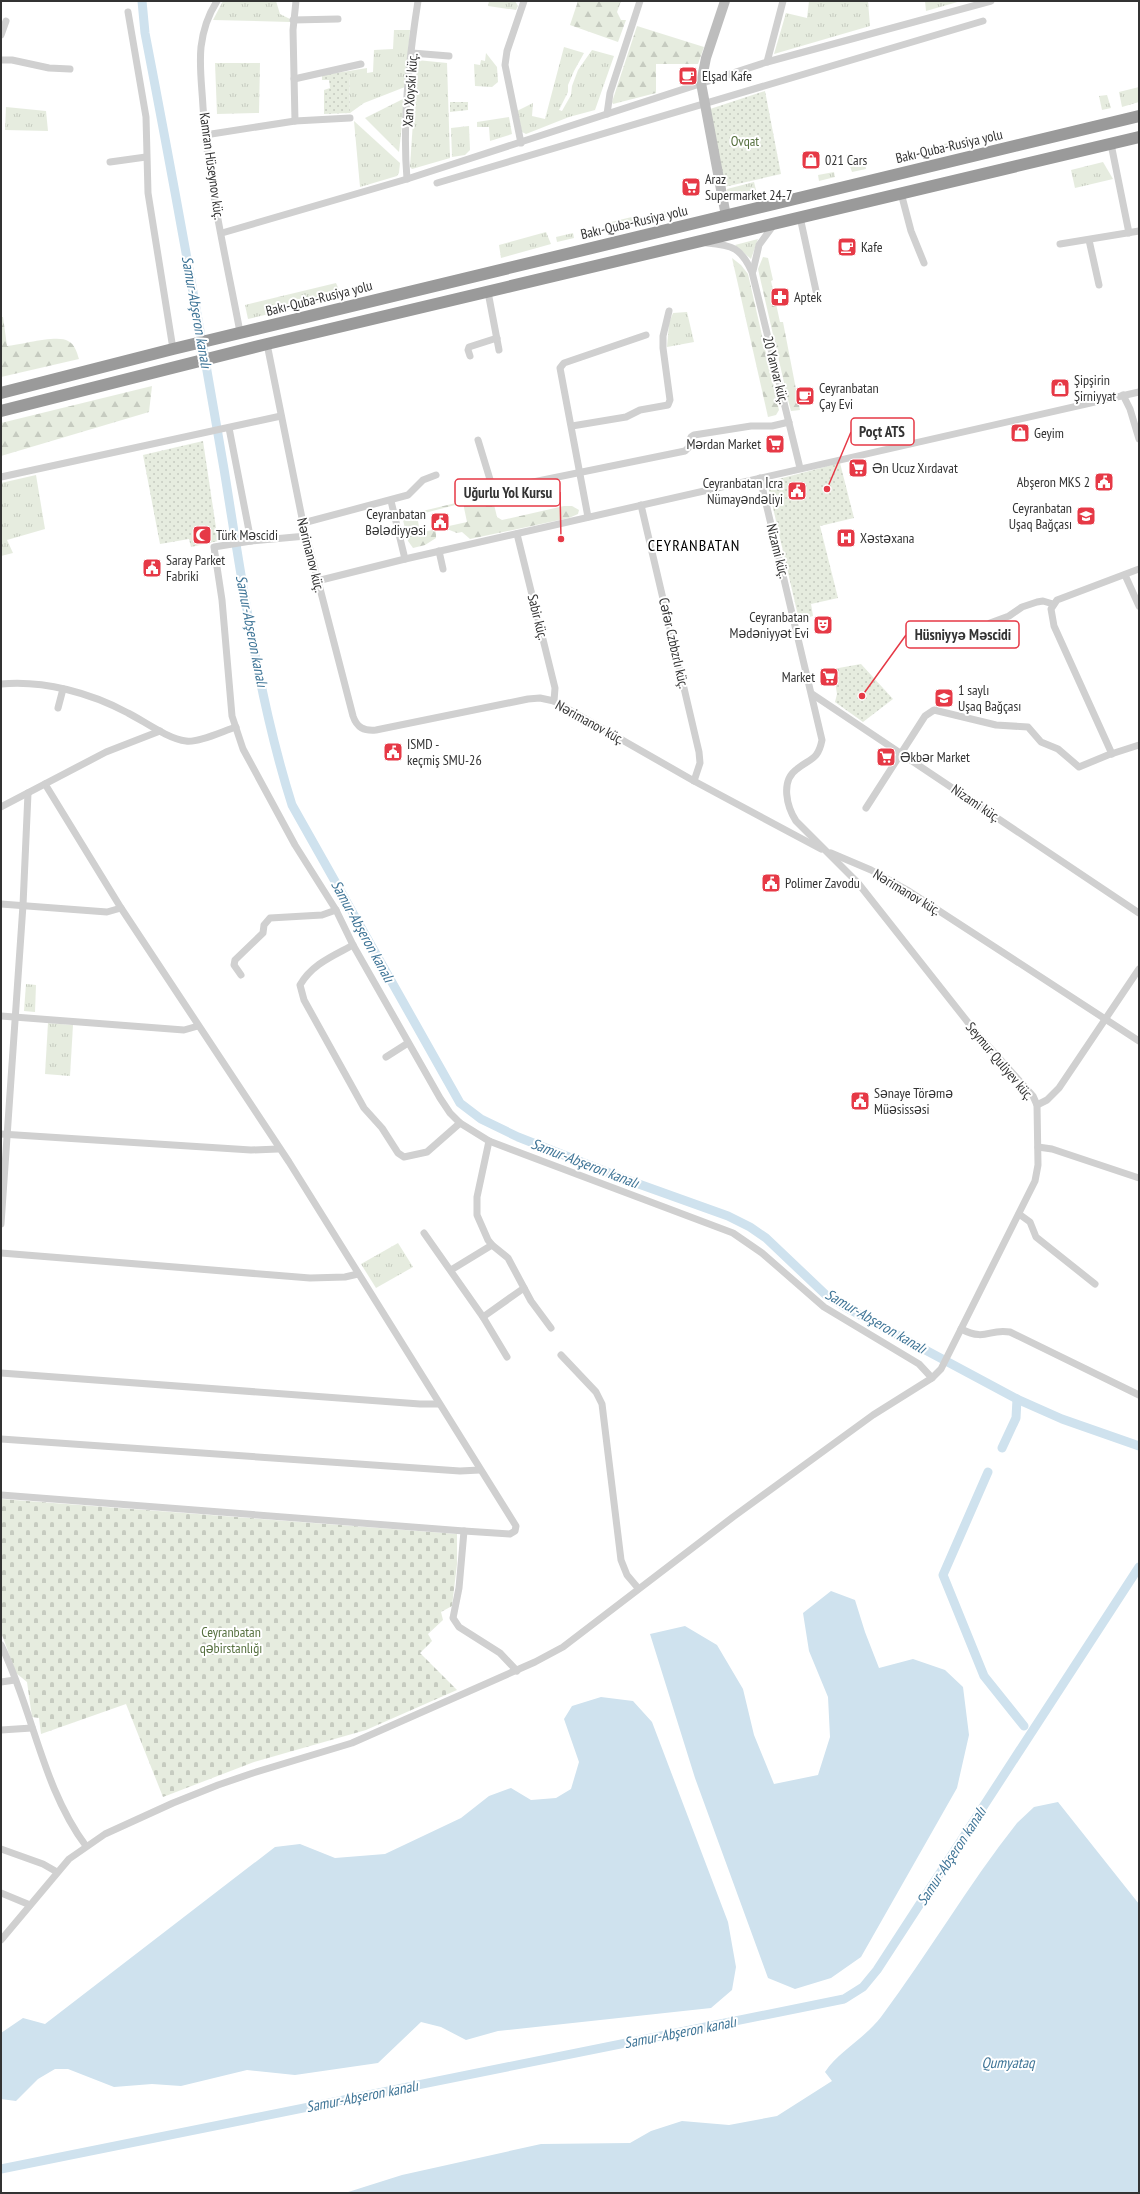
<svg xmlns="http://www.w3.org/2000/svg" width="1140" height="2194" viewBox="0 0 1140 2194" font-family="'PT Sans Narrow',sans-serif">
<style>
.grass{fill:url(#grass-tufts)}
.forest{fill:url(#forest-firs)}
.cemetery{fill:url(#cemetery-stones)}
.park{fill:url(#park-dots)}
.water{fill:#cfe2ee}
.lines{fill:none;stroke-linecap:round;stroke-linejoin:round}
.canal{stroke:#cfe2ee;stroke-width:9}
.street{stroke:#d0d0d0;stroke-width:7}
.secondary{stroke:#bdbdbd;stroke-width:10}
.highway{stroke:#9a9a9a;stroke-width:12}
.labels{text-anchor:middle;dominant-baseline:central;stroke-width:4;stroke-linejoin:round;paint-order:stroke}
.poi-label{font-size:14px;fill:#333;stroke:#fff;text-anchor:start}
.street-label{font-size:14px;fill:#333;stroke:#fff}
.park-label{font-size:14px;fill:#56703f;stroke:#fff}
.water-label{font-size:15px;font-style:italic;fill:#3f7597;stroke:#fff}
.quarter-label{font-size:16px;letter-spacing:1px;fill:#000;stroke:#fff}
.leader{fill:none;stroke:#e63946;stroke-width:1.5}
.callout-dot{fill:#e63946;stroke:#fff;stroke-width:1.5}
.callout{fill:#fff;stroke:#e63946;stroke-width:1.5}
.callout-label{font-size:15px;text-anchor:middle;font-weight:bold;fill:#333}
</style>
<defs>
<pattern id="grass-tufts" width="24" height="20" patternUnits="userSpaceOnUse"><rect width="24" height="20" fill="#e6ecdf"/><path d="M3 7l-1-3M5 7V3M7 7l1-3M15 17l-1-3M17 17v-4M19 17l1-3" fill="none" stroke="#c6cbc0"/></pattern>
<pattern id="forest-firs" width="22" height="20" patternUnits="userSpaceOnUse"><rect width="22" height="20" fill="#e6ecdf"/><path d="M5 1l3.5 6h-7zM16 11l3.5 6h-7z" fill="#c6cbc0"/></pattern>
<pattern id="cemetery-stones" width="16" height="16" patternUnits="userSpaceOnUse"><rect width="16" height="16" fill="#e6ecdf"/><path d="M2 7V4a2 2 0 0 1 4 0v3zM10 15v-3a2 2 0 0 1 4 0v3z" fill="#c6cbc0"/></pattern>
<pattern id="park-dots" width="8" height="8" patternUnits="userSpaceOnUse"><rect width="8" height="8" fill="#e6ecdf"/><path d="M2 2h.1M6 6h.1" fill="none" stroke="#c6cbc0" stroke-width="1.8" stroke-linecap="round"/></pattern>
</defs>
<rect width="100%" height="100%" fill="#fff"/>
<g class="grass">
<polygon points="223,1 276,1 280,14 290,19 290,22 213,20"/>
<polygon points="489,1 515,1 518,6 516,10 488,6"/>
<polygon points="809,1 868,1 870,26 774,54 786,13 807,18"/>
<polygon points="925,1 961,1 926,11"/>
<polygon points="394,30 410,30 405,87 364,103 350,113 349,71 367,68 367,73 373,72 374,50 393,49"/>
<polygon points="564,47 584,53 574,71 568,85 568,92 559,110 562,111 571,95 572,86 578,70 592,50 614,56 595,110 569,117 526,134 522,132 517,111 533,103 532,116 545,119"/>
<polygon points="486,53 497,67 498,82 492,87 475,86 474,64 480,65 481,60 485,61"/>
<polygon points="417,60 447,63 450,158 412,169 410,167"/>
<polygon points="215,63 260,63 259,113 217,114"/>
<polygon points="1139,87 1139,102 1122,107 1119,92"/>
<polygon points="1107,95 1111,108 1102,110 1099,96"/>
<polygon points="405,98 399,152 365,118"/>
<polygon points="6,107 46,111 48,131 5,130"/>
<polygon points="509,117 512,134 490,141 489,127 477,127 477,122"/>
<polygon points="354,121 400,163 399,173 397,176 360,187"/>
<polygon points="469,126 470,150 465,155 452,157 451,128"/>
<polygon points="976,136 977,141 938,151 936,146"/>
<polygon points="854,154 857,166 865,164 866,169 852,172 846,155"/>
<polygon points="1103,162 1113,179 1075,188 1071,170"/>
<polygon points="834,172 835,177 819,181 818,175"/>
<polygon points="754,182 756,190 728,197 727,189"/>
<polygon points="675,209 676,215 651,220 650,215"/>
<polygon points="636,216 638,222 612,228 611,222"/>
<polygon points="546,232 551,244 501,258 499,245"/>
<polygon points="573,233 574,238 557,242 556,237"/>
<polygon points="758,239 751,259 735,245"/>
<polygon points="336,283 342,297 248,319 245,305"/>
<polygon points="687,312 694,342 667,347 669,323 673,313"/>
<polygon points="36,475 45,529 7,540 13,553 1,556 1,483"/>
<polygon points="26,984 36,985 35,1012 24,1011"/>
<polygon points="48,1023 73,1025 70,1076 45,1074"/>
<polygon points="398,1243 413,1267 376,1288 361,1264"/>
</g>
<g class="forest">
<polygon points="578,1 621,1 617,12 621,20 626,20 618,42 570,25"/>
<polygon points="637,26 704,47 698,64 656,64 656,93 613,104 612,102"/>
<polygon points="763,257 768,258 773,280 771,281 780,322 783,322 800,410 791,411 788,400 758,269"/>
<polygon points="732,258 741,265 748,274 779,410 776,415 768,417"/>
<path d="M1 317H3L7 346C20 345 58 334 68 341 75 344 77 353 79 359L1 377Z"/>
<polygon points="152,386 149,412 1,456 1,423"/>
<polygon points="489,495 492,496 497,517 502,520 564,506 572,506 579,510 578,514 569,518 470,539 462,532 457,533 447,529 449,526 467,522 463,503 417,515 420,533 436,529 436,538 425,545 413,548 408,541 402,516"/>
</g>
<polygon class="cemetery" points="1,1499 457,1534 457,1564 452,1606 441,1612 443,1620 428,1634 432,1641 420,1653 457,1690 366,1730 254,1762 163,1797 126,1704 41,1734 39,1718 32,1717 27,1682 16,1673 1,1632"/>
<g class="park">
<polygon points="349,71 350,113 324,114 324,90 330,88 329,80 322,80 322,75"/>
<polygon points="765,91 781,174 724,187 710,109"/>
<polygon points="450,102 468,102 468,110 450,112"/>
<polygon points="203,441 218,541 191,547 189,539 160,544 143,455"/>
<polygon points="840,463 854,518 820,526 838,598 811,604 813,616 799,620 767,482"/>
<polygon points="861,664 893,699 863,722 835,702 837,694 833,669"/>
</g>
<g class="water">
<polygon points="831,1591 855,1600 865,1632 879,1668 913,1659 945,1670 963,1687 969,1735 957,1788 861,1957 831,1978 795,1989 768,1978 695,1778 650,1634 685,1626 717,1645 743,1689 754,1735 774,1784 818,1775 830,1737 828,1697 809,1651 803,1613"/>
<polygon points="601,1697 633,1701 652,1722 728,1922 736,1967 732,1990 711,2008 498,2031 466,2040 441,2027 421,2022 378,2063 295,2075 247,2070 181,2086 152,2084 114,2087 68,2069 55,2069 38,2079 16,2101 1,2099 1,2033 23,2018 45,2024 275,1847 300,1844 335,1858 385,1854 461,1818 489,1796 511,1788 531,1800 556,1798 571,1789 579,1762 564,1719 572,1706"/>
<path d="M1058 1802 1139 1904V2193H345L402 2175 541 2144 630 2143 651 2131 682 2121 729 2125 777 2116 832 2081 825 2072C839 2051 865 2038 881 2017 928 1954 968 1885 1017 1823L1034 1807Z"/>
</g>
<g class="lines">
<g class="canal">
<path d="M142 1 145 33C173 178 199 323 224 469 242 580 258 698 292 805L460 1103 481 1119 518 1137 622 1178 728 1216 750 1227 766 1238 826 1295 847 1308 1017 1399 1062 1419 1139 1446"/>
<polyline points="1002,1448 1016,1418 1017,1399"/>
<polyline points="988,1472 943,1575 984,1676 1024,1726"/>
<polyline points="1,2169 844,1999 863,1987 877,1970 1139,1567"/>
</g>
<g class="street">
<path d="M217 1C208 15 203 30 201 47 199 67 202 87 203 107 208 183 226 258 240 332"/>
<polyline points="128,12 146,117 148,193 173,349"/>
<polyline points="293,20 338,19"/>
<polyline points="1,35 6,21"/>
<polyline points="412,53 449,56"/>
<polyline points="1,60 12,60 49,68 70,69"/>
<polyline points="767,62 783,1"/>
<polyline points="294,79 361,64"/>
<polyline points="607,114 610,93 640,1"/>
<polyline points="295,121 293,30 296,1"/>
<polyline points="205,135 295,121 350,118"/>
<polyline points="521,143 505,65 507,51 524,1"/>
<polyline points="1111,144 1129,233"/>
<polyline points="110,162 146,157"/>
<path d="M407 179C402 121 409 58 418 1"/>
<polyline points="437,183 983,21"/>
<polyline points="901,193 911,231 924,263"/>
<polyline points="800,217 818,300"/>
<polyline points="222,233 407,179 767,62 991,1"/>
<polyline points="1089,240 1099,285"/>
<path d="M707 243C733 245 741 248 752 272L800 468"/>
<polyline points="1060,244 1139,231"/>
<polyline points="753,271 759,245 773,226"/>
<polyline points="488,292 499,350"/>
<path d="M267 344 303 523 353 716C357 728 364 731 376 730L528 699 540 698 554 701 694 781 821 849"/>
<polyline points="470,356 468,350 469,347 497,338"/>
<polyline points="1123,395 1130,409 1139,439"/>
<polyline points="572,426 626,417 640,410 668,405 670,400 663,348 663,336 669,311"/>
<polyline points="229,428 251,541"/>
<polyline points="478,440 492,486 499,489 685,451 689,447 691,437 694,435 751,426 772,426 789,422"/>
<polyline points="1,477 281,416"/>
<polyline points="391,501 405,559"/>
<polyline points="641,505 699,752 700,763 694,781"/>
<polyline points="588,517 560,368 564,363 646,335"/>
<polyline points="303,523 408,495 423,480 436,475"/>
<polyline points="517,534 555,688 554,701"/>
<polyline points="306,536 251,541 214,547 222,600 232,716 243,749 295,845 336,910 353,945 440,1098 450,1113 460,1123 489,1141 733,1233 762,1253 824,1307 919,1364 932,1378"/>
<polyline points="439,551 443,569"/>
<polyline points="1125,575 1139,606"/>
<polyline points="317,581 405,559 1139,392"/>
<polyline points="990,623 1009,616 1022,607 1037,602 1043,601 1053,604"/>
<path d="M1 684C44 680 91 693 128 713 144 721 168 739 186 741 198 743 223 731 236 727"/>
<polyline points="812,694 1139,913"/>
<polyline points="58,708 63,689"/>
<polyline points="1112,754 1054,626 1051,609 1057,600 1139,569"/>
<polyline points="45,784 121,908 289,1162 516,1526 515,1531 510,1534 464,1531"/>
<polyline points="1,807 106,752 160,731"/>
<polyline points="866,808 925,716 934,710 996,725 1028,727 1041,742 1058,749 1079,767 1108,755 1139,745"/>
<polyline points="831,853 871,870 907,890 1139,1041"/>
<polyline points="1,904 107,912 121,908"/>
<path d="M353 945C333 956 312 964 300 985L304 1000 364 1108 382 1128 398 1153 404 1157 427 1152 460 1123"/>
<polyline points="241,975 234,965 235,960 263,933 264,925 270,918 322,915 336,910"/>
<polyline points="1,1016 184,1030 198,1026"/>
<polyline points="386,1057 408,1043"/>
<polyline points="1037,1105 1047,1100 1059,1088 1139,969"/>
<polyline points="1,1134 251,1150 278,1149"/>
<polyline points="489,1141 477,1197 477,1215 488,1240 492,1245 508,1258 531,1301 551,1328"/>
<polyline points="1038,1147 1052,1149 1139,1178"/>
<polyline points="1019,1214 1030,1222 1036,1237 1095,1284"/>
<polyline points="1,1224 23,905 28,793"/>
<polyline points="424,1233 483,1317 507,1357"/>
<polyline points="1,1253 310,1278 345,1277 358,1274"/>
<polyline points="451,1270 492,1245"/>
<polyline points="483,1317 524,1288"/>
<path d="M961 1329C987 1342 988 1328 1010 1332L1139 1395"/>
<polyline points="561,1355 596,1392 602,1404 621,1560 627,1575 638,1588"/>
<polyline points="1,1373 420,1404 439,1404"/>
<polyline points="1,1439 460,1471 480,1470"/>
<polyline points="1,1495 464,1531 459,1588 453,1618 459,1627 500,1653 517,1671"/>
<path d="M1 1645C33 1710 42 1787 86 1846"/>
<polyline points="1,1682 15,1680"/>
<polyline points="1,1730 32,1728"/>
<polyline points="1,1849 43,1864 57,1872"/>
<polyline points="1,1893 30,1905"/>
<path d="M1 1940 69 1859 105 1834 173 1803 218 1785 253 1773 352 1743 535 1662 563 1647 733 1517 873 1415 932 1378 941 1369 1035 1181 1038 1165 1037 1105 1033 1096 974 1030 858 883 796 821C787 807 780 781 797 769 811 758 818 760 822 740L760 478"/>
</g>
<polyline class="secondary" points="725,1 706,58 701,83 726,216"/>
<g class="highway">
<polyline points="1,393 173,349 1139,116"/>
<polyline points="1,411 267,344 1139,137"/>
</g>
</g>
<defs>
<g id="cafe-square" transform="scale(1)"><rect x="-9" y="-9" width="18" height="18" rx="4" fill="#e63946" stroke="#fff"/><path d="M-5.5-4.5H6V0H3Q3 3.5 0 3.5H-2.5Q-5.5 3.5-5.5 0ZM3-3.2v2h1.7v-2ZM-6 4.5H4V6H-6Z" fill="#fff"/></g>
<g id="shop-square" transform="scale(1)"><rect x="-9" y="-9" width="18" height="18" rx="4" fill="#e63946" stroke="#fff"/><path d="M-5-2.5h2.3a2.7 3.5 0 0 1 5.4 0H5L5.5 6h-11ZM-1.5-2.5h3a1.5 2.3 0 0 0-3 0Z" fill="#fff"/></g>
<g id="supermarket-square" transform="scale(1)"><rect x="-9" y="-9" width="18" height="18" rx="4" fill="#e63946" stroke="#fff"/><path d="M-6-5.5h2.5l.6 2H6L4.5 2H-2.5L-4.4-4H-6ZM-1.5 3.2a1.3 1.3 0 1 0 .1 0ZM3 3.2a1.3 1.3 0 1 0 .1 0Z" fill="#fff"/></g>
<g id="pharmacy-square" transform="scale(1)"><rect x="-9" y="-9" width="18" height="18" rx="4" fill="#e63946" stroke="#fff"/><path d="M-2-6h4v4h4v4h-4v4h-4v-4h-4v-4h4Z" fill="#fff"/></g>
<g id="civic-square" transform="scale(1)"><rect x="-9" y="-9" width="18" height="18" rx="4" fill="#e63946" stroke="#fff"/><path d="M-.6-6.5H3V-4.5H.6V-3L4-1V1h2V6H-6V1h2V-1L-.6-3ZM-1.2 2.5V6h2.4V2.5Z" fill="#fff"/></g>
<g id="school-square" transform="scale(1)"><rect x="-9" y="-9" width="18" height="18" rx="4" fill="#e63946" stroke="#fff"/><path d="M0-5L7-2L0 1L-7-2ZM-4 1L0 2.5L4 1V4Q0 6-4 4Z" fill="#fff"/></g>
<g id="mosque-square" transform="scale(1)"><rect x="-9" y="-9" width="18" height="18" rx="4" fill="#e63946" stroke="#fff"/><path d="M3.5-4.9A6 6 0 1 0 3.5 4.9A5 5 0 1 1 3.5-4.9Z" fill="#fff"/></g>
<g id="hospital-square" transform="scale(1)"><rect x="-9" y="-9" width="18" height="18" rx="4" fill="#e63946" stroke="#fff"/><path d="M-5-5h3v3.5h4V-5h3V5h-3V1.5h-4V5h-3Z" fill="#fff"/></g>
<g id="theatre-square" transform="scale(1)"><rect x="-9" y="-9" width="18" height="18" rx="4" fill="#e63946" stroke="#fff"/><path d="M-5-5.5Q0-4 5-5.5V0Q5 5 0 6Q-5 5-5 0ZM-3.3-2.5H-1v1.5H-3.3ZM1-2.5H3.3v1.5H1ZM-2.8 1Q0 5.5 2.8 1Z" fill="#fff"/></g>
</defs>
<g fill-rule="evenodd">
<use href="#cafe-square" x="688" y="76"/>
<use href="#shop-square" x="811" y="160"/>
<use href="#supermarket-square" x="691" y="187"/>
<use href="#cafe-square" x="847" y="247"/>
<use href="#pharmacy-square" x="780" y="297"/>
<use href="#shop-square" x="1060" y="388"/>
<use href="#cafe-square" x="805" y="396"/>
<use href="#shop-square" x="1020" y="433"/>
<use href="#supermarket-square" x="775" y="444"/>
<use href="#supermarket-square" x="858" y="468"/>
<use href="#civic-square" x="1104" y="482"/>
<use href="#civic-square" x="797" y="491"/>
<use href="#school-square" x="1086" y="516"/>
<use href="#civic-square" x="440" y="522"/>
<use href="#mosque-square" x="202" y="535"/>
<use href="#hospital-square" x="846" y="538"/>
<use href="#civic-square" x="152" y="568"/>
<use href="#theatre-square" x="823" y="625"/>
<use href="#supermarket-square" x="829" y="677"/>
<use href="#school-square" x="944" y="698"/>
<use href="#civic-square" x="393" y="752"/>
<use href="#supermarket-square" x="886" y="757"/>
<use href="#civic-square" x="771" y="883"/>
<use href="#civic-square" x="860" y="1101"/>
</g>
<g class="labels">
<g class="poi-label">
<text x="702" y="76">Elşad Kafe</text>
<text x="825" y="160">021 Cars</text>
<text x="705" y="179">Araz<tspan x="705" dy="16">Supermarket 24-7</tspan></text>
<text x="861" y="247">Kafe</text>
<text x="794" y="297">Aptek</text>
<text x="1074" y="380">Şipşirin<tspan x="1074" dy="16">Şirniyyat</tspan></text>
<text x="819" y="388">Ceyranbatan<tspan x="819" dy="16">Çay Evi</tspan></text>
<text x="1034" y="433">Geyim</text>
<text x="761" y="444" text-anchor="end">Mərdan Market</text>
<text x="872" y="468">Ən Ucuz Xırdavat</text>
<text x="1090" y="482" text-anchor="end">Abşeron MKS 2</text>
<text x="783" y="483" text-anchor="end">Ceyranbatan İcra<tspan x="783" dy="16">Nümayəndəliyi</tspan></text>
<text x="1072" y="508" text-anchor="end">Ceyranbatan<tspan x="1072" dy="16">Uşaq Bağçası</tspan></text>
<text x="426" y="514" text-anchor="end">Ceyranbatan<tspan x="426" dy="16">Bələdiyyəsi</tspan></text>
<text x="216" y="535">Türk Məscidi</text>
<text x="860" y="538">Xəstəxana</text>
<text x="166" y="560">Saray Parket<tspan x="166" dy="16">Fabriki</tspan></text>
<text x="809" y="617" text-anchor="end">Ceyranbatan<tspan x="809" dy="16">Mədəniyyət Evi</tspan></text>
<text x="815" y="677" text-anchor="end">Market</text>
<text x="958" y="690">1 saylı<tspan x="958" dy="16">Uşaq Bağçası</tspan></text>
<text x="407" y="744">ISMD -<tspan x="407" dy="16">keçmiş SMU-26</tspan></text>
<text x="900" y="757">Əkbər Market</text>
<text x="785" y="883">Polimer Zavodu</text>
<text x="874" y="1093">Sənaye Törəmə<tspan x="874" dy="16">Müəsissəsi</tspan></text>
</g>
<g class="street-label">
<text transform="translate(410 90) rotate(-86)">Xan Xoyski küç.</text>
<text transform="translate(949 146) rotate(-13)">Bakı-Quba-Rusiya yolu</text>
<text transform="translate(212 166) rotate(82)">Kamran Hüseynov küç.</text>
<text transform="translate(634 222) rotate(-13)">Bakı-Quba-Rusiya yolu</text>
<text transform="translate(319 298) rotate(-14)">Bakı-Quba-Rusiya yolu</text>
<text transform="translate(776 370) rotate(76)">20 Yanvar küç.</text>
<text transform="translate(778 551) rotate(76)">Nizami küç.</text>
<text transform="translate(311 555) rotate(76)">Nərimanov küç.</text>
<text transform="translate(538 617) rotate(76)">Sabir küç.</text>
<text transform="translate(674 643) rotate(77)">Cəfər Czbbzrlı küç.</text>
<text transform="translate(590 722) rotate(29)">Nərimanov küç.</text>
<text transform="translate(976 803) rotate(34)">Nizami küç.</text>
<text transform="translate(907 892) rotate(31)">Nərimanov küç.</text>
<text transform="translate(1000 1061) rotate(50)">Seymur Quliyev küç.</text>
</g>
<g class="park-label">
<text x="745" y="141">Ovqat</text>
<text x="231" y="1632">Ceyranbatan<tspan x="231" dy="16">qəbirstanlığı</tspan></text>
</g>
<g class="water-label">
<text transform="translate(197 312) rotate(80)">Samur-Abşeron kanalı</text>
<text transform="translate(252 631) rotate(79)">Samur-Abşeron kanalı</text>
<text transform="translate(363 931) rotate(61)">Samur-Abşeron kanalı</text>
<text transform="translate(585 1163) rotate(21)">Samur-Abşeron kanalı</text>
<text transform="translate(876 1321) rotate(30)">Samur-Abşeron kanalı</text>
<text transform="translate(951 1856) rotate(-57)">Samur-Abşeron kanalı</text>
<text transform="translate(680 2032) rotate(-11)">Samur-Abşeron kanalı</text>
<text x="1008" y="2062">Qumyataq</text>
<text transform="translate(362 2096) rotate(-11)">Samur-Abşeron kanalı</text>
</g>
<g class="quarter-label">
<text x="694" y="545">CEYRANBATAN</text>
</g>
</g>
<path class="leader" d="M827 489L851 432M561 539L560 492M862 696L906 635"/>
<g class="callout-dot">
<circle cx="827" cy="489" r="4"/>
<circle cx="561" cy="539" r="4"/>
<circle cx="862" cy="696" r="4"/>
</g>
<g class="callout">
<rect x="851" y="418" width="63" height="27" rx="4"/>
<rect x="455" y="479" width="105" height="27" rx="4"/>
<rect x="906" y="621" width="113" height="27" rx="4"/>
</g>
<g class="callout-label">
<text x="882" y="437">Poçt ATS</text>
<text x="508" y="498">Uğurlu Yol Kursu</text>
<text x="963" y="640">Hüsniyyə Məscidi</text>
</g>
<rect width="1140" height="2194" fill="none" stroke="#333333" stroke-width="4"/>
</svg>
